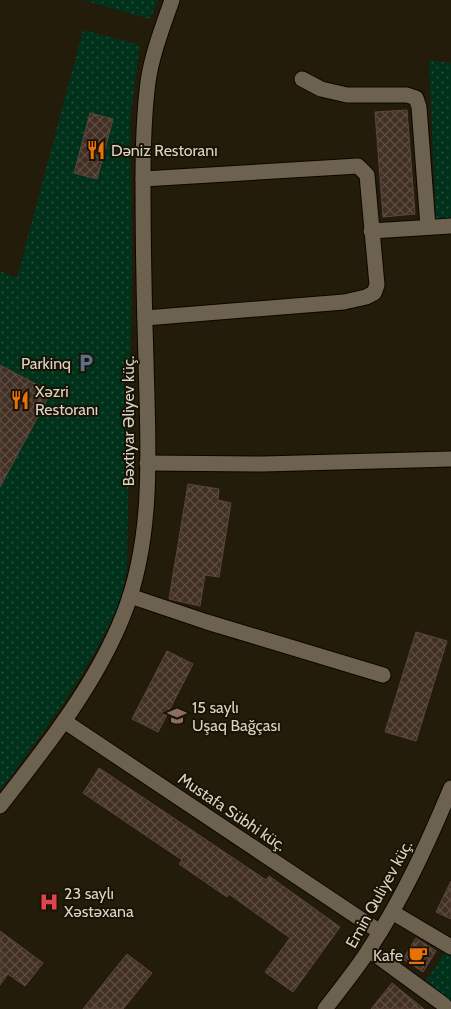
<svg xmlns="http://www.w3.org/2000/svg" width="451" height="1009" viewBox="0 0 451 1009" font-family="Cabin,sans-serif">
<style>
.grass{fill:url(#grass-dots)}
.building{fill:url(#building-cross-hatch);stroke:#5a473c}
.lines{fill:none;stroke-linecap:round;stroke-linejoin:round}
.street-casing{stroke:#0d0600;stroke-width:17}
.secondary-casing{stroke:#0d0600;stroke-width:17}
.street{stroke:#6c624f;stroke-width:15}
.secondary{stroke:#6c624f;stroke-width:15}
.labels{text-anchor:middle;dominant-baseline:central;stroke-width:4;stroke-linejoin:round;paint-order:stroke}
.poi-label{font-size:16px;fill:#d8d3c8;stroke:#1a1303;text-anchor:start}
.street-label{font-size:16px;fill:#d8d3c8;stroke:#1a1303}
</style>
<defs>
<pattern id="grass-dots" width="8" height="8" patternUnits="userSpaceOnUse" patternTransform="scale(1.25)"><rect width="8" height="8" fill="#00311a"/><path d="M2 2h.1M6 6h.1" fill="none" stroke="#244e3a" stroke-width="1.8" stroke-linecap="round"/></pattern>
<pattern id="building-cross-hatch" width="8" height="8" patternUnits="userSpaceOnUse" patternTransform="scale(1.25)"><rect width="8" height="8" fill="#423025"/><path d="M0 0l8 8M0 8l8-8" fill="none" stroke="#5d4d43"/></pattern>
</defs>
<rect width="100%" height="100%" fill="#241c0a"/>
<g class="grass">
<polygon points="83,0 158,0 150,19"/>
<path d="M83 30 140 45 130 120 132 261 127 569C124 583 122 598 116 610 87 675 43 733 0 790V271L17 278Z"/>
<polygon points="429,60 451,63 451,220 436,221"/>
<polygon points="446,951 451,954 451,1003 425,982"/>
</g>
<g class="building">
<polygon points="407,110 415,214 383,217 375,112"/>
<polygon points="90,113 113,119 97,179 74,173"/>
<polygon points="0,365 51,392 0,487"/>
<polygon points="188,484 219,489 218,500 231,503 219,577 205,575 200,606 169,599"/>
<polygon points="416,632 447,641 416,741 385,732"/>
<polygon points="167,651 193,664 158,732 132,719"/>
<polygon points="99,768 266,880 269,876 340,927 293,992 265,972 290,938 229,894 227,897 179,864 182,860 83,793"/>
<polygon points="451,881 451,919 436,912"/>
<polygon points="0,931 43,963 25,986 8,974 0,985"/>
<polygon points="416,938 436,951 423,972 403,959"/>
<polygon points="127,954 152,973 123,1009 83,1009"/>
<polygon points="392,983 424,1009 371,1009"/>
</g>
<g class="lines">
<g class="street-casing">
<g id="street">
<polyline points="302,79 321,89 347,95 407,95 416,98 419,107 428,227"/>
<polyline points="143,179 358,166 367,175 377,285 374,293 366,297 344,302 145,318"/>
<polyline points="371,231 451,226"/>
<polyline points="147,463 263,464 451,459"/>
<polyline points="130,596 207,622 383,675"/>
<polyline points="64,721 380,932"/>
<path d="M0 806C46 747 95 686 123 616 155 536 148 445 146 361 144 300 143 240 143 179 143 147 144 114 148 82 152 54 163 26 172 0"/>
<polyline points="392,912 451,947"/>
<polyline points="369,950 443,1004 447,1009"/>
</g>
</g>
<g class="secondary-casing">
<path id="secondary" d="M325 1009C340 989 357 969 370 948 403 898 428 843 451 788"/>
</g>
<use href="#street" class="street"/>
<use href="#secondary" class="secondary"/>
</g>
<defs>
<g id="restaurant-bare" transform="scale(1.5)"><path d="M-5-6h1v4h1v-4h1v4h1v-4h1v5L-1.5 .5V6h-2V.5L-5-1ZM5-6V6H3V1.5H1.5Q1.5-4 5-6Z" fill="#e8710a" stroke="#1a1303" stroke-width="2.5" paint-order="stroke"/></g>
<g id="parking-bare" transform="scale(1.5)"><path d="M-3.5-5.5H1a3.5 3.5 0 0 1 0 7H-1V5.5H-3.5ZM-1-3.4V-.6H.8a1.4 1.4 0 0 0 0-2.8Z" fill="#5c6f8a" stroke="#1a1303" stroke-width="2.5" paint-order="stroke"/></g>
<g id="school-bare" transform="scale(1.5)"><path d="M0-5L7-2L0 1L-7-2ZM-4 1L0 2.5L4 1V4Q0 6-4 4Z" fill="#8d6e63" stroke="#1a1303" stroke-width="2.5" paint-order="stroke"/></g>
<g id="hospital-bare" transform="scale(1.5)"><path d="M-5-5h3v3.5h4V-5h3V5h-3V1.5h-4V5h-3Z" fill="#e0444e" stroke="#1a1303" stroke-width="2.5" paint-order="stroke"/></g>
<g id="cafe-bare" transform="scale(1.5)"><path d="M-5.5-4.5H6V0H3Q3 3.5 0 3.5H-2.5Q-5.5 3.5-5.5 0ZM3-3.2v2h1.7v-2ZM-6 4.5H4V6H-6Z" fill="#e8710a" stroke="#1a1303" stroke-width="2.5" paint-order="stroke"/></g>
</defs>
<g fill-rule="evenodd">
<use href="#restaurant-bare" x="96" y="150"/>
<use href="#parking-bare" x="86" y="363"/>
<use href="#restaurant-bare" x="20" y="400"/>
<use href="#school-bare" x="177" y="716"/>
<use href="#hospital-bare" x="49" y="902"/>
<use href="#cafe-bare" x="418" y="955"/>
</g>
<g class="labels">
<g class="poi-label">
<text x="111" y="150">Dəniz Restoranı</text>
<text x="71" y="363" text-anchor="end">Parkinq</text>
<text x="35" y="391">Xəzri<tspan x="35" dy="18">Restoranı</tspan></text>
<text x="192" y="707">15 saylı<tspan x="192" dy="18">Uşaq Bağçası</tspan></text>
<text x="64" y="893">23 saylı<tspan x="64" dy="18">Xəstəxana</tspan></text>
<text x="403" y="955" text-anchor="end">Kafe</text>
</g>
<g class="street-label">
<text transform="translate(128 421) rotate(-90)">Bəxtiyar Əliyev küç.</text>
<text transform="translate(232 812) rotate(34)">Mustafa Sübhi küç.</text>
<text transform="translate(379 894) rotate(-61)">Emin Quliyev küç.</text>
</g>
</g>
</svg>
